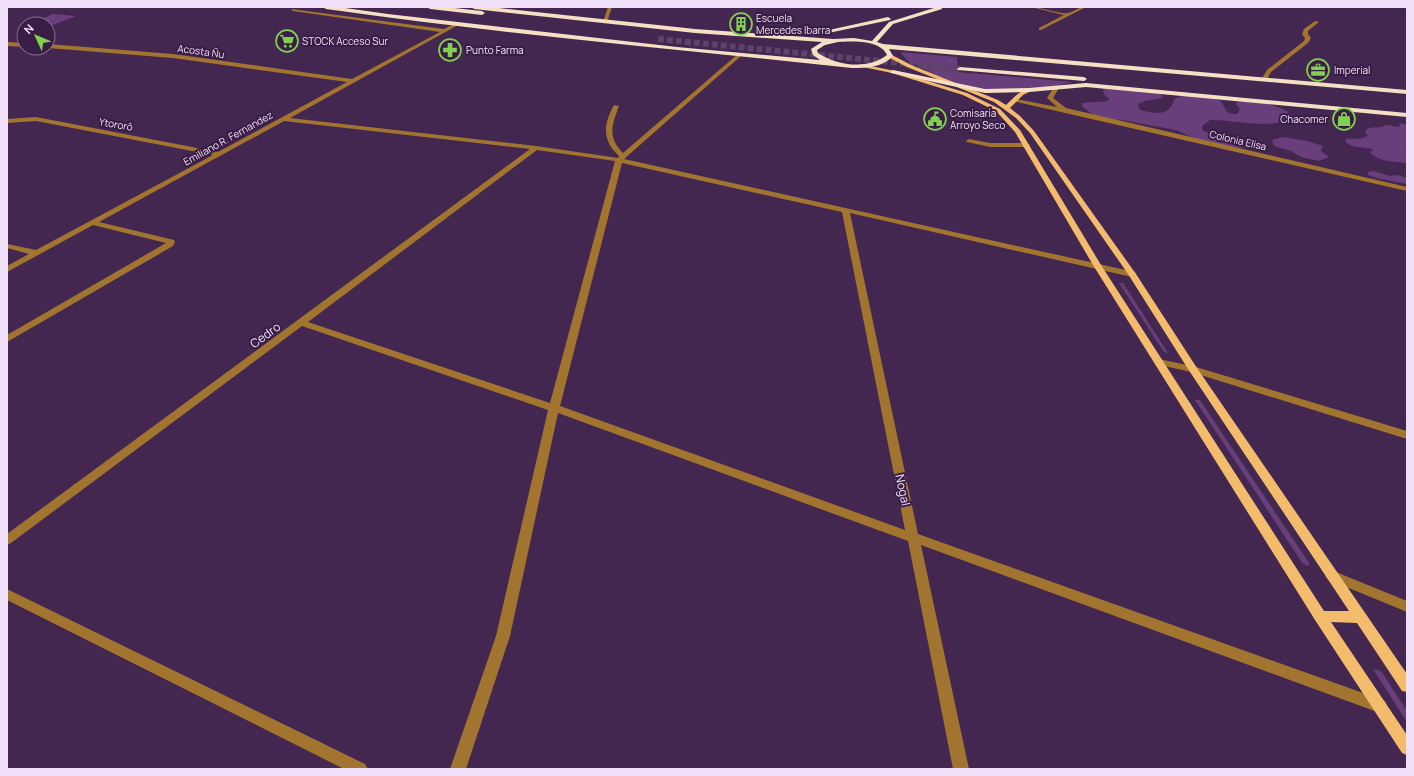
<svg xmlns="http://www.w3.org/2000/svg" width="1414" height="776" viewBox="0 0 1414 776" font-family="Manrope,sans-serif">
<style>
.green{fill:#693f7b}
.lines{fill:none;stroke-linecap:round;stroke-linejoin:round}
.highway-tunnel{stroke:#5d4369;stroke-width:6;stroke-dasharray:6 3;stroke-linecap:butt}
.minor{fill:#a1742f;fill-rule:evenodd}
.major{fill:#f3bc6d;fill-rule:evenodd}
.highway{fill:#f6e0c3;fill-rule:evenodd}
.labels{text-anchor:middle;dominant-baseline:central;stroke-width:4;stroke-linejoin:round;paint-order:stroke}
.far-poi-label{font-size:10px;fill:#f1e0f9;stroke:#391d45;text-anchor:start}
.far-street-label{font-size:10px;fill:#f1e0f9;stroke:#391d45}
.street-label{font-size:12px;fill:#f1e0f9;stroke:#391d45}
</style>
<rect width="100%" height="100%" fill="#432750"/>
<g class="green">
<polygon points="53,14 76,16 48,27 48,24 30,24"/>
<polygon points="900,52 957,57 958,72 1073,82 1043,89 979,89 947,81 907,60"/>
<path d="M1104 88 1159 93 1163 96 1162 98 1145 101 1138 104 1140 110C1155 113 1169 118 1174 99 1189 92 1206 94 1221 101 1227 110 1224 114 1237 114L1240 109 1236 104 1237 102C1254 100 1279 104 1292 115 1278 132 1230 119 1210 120L1202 126V129L1205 132 1239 137 1251 143 1252 146 1249 148 1225 147 1201 141 1176 130 1122 120 1107 119 1093 115 1082 106V103L1108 101 1109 98 1105 96 1103 90Z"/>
<path d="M1400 123 1407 125V143L1405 146 1407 148V163C1391 161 1384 163 1370 153L1373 149 1352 146 1345 142 1346 139C1354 138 1362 141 1368 135L1365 133C1368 123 1379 131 1386 125L1399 127Z"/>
<polygon points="1283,137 1307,141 1323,146 1321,151 1329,157 1319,161 1301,157 1291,151 1274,146 1272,140"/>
<polygon points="1373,171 1390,176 1398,175 1407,178 1407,184 1376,178 1368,175 1368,172"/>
<polygon points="1119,283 1123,283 1168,353 1164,352"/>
<polygon points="1195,400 1200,400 1309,563 1309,566 1303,564"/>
<polygon points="1373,669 1381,671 1407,711 1407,722"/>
</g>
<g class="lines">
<polyline class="highway-tunnel" points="658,39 960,69"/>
<g class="minor">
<polygon points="608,7 612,7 607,22 605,23 603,22"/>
<path d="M1031 7C1041 7 1062 15 1068 13 1075 11 1079 7 1086 7L1041 30H1039V28L1064 15Z"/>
<path d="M291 9 444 29 456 23 460 24 290 118 536 146 618 158 619 156C602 140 603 125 614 105L619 106C612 125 607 137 623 153L739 53 741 54V56L624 159 1135 272 1136 274 1135 276 1132 277 850 213 918 534 1380 699 1385 701 1387 706 1385 711 1380 713 921 545 969 769H953L908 541 558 413 510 636 466 769H450L496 636 548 410 302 326 11 543 7 545V534L530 149 284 121 99 222 174 240 175 242 173 246 7 342V335L166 243 93 225 7 272V266L29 254 7 248V244L36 250 213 155 36 121 7 123V119L36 117 218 152 347 82 173 58 48 48V44L173 54 352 79 440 32 293 11ZM537 150 615 161 550 403 308 322ZM622 163 842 212 905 530 560 406Z"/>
<polygon points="1315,21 1319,22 1308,31 1308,34 1311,38 1308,43 1271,72 1266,81 1262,81 1261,80 1267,70 1304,41 1305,38 1302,34 1304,29"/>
<polygon points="7,42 24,43 24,47 7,46"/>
<polygon points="1056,86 1059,88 1053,98 1066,108 1407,187 1407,191 1013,101 1016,99 1057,107 1047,98 1054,87"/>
<polygon points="969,139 990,143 1027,143 1030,145 1027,147 990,147 967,142 966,141"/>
<polygon points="1159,359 1196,367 1407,431 1407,439 1191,372 1156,364 1154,362 1156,360"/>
<polygon points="1331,570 1407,601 1407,612 1327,579 1325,575 1327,571"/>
<polygon points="7,589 365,764 368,769 344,769 7,600"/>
</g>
<path class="major" d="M888 55H892L911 65 998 100 1006 105C1013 99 1021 88 1031 89V91L1023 95 1010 108 1020 116 1034 131 1136 274 1197 368 1407 674V692L1402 691 1357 623 1331 622 1407 735V755L1402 753 1315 620 1093 265 1015 132 996 111 963 95 892 73 858 66 861 64 895 71 967 93 1000 109 1020 130 1101 265 1324 611H1349L1188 369 1128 274 1030 133 1016 118 994 102 907 67 888 57Z"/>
<g class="highway">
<path d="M323 7H338L388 14 677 47 820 60 813 55 811 49 822 42 695 33 474 9 471 7H490L695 29 833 39 854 38 872 41 889 22 937 7H942V9L893 24 877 42 883 44 1407 90V94L889 49 893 56C883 67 867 68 852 68 677 49 501 34 326 9ZM838 42C852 41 881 40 887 55 868 70 837 66 818 53L817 50 825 45Z"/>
<polygon points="427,7 445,7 482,11 485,13 482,15 430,9"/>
<polygon points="888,17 891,19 890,20 814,36 811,34"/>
<polygon points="960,67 1084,77 1087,79 1084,81 958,70 957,69"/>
<polygon points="893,70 985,89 1029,88 1086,83 1407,113 1407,117 1086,87 1029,92 985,93 891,73 890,72"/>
</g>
</g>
<defs>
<g id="building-ring" transform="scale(1.15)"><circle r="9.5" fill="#391d45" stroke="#82d04f" stroke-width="1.5"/><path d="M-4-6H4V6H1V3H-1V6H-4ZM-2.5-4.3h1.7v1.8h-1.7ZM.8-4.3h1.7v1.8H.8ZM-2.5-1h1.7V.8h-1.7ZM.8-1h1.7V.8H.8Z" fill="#82d04f"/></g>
<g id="supermarket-ring" transform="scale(1.15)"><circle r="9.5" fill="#391d45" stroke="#82d04f" stroke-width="1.5"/><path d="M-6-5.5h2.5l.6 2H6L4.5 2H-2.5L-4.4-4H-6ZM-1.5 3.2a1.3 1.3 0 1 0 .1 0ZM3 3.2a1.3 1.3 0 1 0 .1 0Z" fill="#82d04f"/></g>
<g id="pharmacy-ring" transform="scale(1.15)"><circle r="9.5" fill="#391d45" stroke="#82d04f" stroke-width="1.5"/><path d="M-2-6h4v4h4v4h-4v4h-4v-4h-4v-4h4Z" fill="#82d04f"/></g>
<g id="office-ring" transform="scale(1.15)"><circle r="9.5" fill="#391d45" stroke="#82d04f" stroke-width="1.5"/><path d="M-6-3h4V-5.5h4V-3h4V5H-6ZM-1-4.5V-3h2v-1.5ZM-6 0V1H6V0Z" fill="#82d04f"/></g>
<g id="civic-ring" transform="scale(1.15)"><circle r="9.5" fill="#391d45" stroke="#82d04f" stroke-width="1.5"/><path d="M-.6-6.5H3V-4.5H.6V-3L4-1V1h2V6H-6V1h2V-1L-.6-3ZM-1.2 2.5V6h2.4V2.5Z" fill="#82d04f"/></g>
<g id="shop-ring" transform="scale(1.15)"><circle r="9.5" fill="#391d45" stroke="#82d04f" stroke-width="1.5"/><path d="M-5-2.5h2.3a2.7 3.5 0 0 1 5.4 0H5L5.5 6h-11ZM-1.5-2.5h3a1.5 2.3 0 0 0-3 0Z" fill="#82d04f"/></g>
</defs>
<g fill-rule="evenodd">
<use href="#building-ring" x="741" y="24"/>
<use href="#supermarket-ring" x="287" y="41"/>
<use href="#pharmacy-ring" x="450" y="50"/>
<use href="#office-ring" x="1318" y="70"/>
<use href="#civic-ring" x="935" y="119"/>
<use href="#shop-ring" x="1344" y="119"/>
</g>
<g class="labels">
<g class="far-poi-label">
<text x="756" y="18">Escuela<tspan x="756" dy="12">Mercedes Ibarra</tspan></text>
<text x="302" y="41">STOCK Acceso Sur</text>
<text x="466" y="50">Punto Farma</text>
<text x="1334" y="70">Imperial</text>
<text x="950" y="113">Comisaría<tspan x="950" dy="12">Arroyo Seco</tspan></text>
<text x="1328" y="119" text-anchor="end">Chacomer</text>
</g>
<g class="far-street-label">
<text transform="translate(201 51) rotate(8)">Acosta Ñu</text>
<text transform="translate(116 124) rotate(10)">Ytororô</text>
<text transform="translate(228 138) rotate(-29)">Emiliano R. Fernandez</text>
<text transform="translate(1238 140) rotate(13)">Colonia Elisa</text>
</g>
<g class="street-label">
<text transform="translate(265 335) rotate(-36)">Cedro</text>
<text transform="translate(903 490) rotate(78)">Nogal</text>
</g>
</g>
<rect width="1414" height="776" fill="none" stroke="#f1e0f9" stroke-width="16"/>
<g transform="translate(36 36) rotate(314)"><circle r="19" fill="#391d45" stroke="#836b8d"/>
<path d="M0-3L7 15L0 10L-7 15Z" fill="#82d04f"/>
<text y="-6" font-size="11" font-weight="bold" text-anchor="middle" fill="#f1e0f9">N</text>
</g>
</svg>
